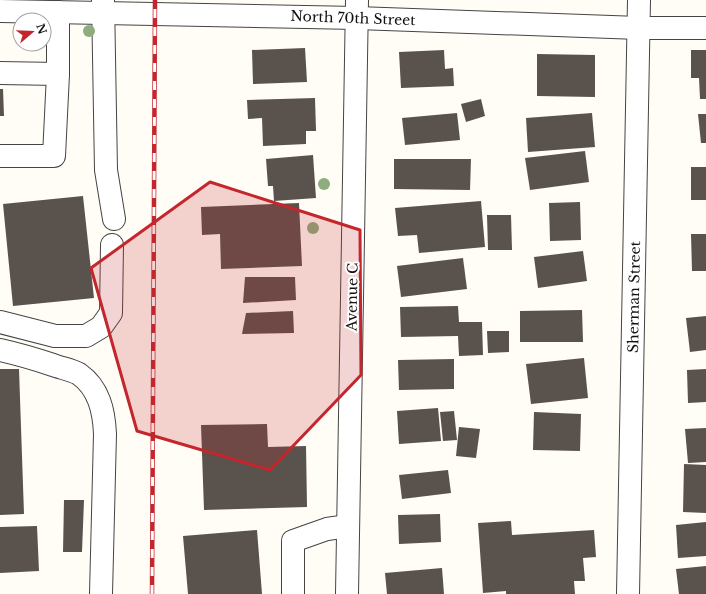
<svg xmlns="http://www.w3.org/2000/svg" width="706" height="594" viewBox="0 0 706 594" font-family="'Libre Baskerville',serif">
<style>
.building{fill:#5a524d}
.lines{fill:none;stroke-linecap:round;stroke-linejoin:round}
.minor-casing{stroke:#444;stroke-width:24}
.minor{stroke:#fff;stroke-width:22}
.rail-casing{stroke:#c4262e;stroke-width:4.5}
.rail{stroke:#fff;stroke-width:3;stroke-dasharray:9;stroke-linecap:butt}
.tree{fill:#8dad7f}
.marked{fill:#c4262e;fill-opacity:0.2;stroke:#c4262e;stroke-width:3;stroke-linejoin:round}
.labels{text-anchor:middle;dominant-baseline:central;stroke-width:4;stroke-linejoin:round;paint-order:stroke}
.street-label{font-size:14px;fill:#111;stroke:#fff}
</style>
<rect width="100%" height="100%" fill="#fffdf5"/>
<g class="building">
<polygon points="305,48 307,82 253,84 252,50"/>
<polygon points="444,50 445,69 453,68 454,86 401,88 399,52"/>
<polygon points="691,50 706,50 706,99 700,99 699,78 691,78"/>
<polygon points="537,54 595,55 595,97 537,96"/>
<polygon points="0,89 3,89 4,116 0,116"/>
<polygon points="315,98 316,131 306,131 306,144 263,146 262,118 248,119 247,100"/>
<polygon points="481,99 485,116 466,122 461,104"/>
<polygon points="457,113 460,140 405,145 402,118"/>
<polygon points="592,113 595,147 528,152 526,118"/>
<polygon points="698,114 706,114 706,143 701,143"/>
<polygon points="585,151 589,182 530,190 525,158"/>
<polygon points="313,155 316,198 274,201 273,186 268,186 266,159"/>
<polygon points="394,159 471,159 470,190 394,189"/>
<rect x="691" y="167" width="15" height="33"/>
<polygon points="83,196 94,298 13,306 3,204"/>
<polygon points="481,201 485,247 419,253 417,235 398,236 395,208"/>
<polygon points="580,202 581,240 550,241 549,203"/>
<polygon points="299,203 302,266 221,269 220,234 202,235 201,207"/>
<polygon points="487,215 511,215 512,250 488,250"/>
<polygon points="691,234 706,234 706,271 692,271"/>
<polygon points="583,251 587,281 538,288 534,257"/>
<polygon points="463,258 467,289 401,297 397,266"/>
<polygon points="245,277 295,277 296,300 243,303"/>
<polygon points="458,306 459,322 482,322 483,355 459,356 458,336 401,337 400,307"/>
<polygon points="582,310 583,342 520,342 520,311"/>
<polygon points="293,311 294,333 242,334 246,313"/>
<polygon points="706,316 706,350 690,352 686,318"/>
<polygon points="487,331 509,331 509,352 488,353"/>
<polygon points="584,358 588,398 531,404 526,364"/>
<polygon points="454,359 454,389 399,390 398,360"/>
<polygon points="0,369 19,369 24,514 0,515"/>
<polygon points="706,369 706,402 688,403 687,370"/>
<polygon points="438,408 441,441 399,444 397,411"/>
<polygon points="454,411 457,440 443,441 440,412"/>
<polygon points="534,412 581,414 580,451 533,450"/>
<polygon points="267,424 268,447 306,446 307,507 204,510 201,425"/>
<polygon points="459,427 480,429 476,458 456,456"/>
<polygon points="706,428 706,462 688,463 685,429"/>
<polygon points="684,464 706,465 706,513 683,512"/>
<polygon points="448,470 451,493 402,499 399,475"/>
<polygon points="64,500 84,500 82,552 63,552"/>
<polygon points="440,514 441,542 399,544 398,515"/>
<polygon points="511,521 512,535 594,530 596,557 583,558 585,581 574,581 575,594 506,594 506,591 483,593 478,523"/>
<polygon points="706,522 706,556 678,558 676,525"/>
<polygon points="37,526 39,571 0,573 0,527"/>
<polygon points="257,530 262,594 188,594 183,536"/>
<polygon points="706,566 706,594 679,594 676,569"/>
<polygon points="442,568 444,594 387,594 385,573"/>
</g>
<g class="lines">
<g class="minor-casing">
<g id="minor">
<polyline points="103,0 106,170 114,219"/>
<polyline points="0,11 357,18 639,28 706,28"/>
<polyline points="0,73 58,74"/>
<polyline points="0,156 54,156 58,74 58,12"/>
<polyline points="0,322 55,336 86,336 101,327 111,313 112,245"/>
<path d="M0 350C18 354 35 359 53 365 61 368 72 370 79 374 99 388 104 411 105 434L101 594"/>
<polyline points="293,594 293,541 327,529 348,526"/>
<polyline points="347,594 357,0"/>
<polyline points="628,594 639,0"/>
</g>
</g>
<use href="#minor" class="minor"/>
<g class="rail-casing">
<polyline id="rail" points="152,594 155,0"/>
</g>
<use href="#rail" class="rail"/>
</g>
<g class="tree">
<circle cx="89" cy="31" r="6"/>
<circle cx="324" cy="184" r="6"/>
<circle cx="313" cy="228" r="6"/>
</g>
<path class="marked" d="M210 182 360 230 361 375 270 470 137 431 91 268Z"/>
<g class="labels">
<g class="street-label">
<text transform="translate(353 18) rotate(2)">North 70th Street</text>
<text transform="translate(352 297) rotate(-89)">Avenue C</text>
<text transform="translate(634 297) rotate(-89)">Sherman Street</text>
</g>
</g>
<g transform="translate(32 32) rotate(71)"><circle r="19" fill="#ffffff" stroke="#a0a0a0"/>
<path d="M0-3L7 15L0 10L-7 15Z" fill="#c4262e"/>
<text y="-6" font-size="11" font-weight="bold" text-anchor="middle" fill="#111111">N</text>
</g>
</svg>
